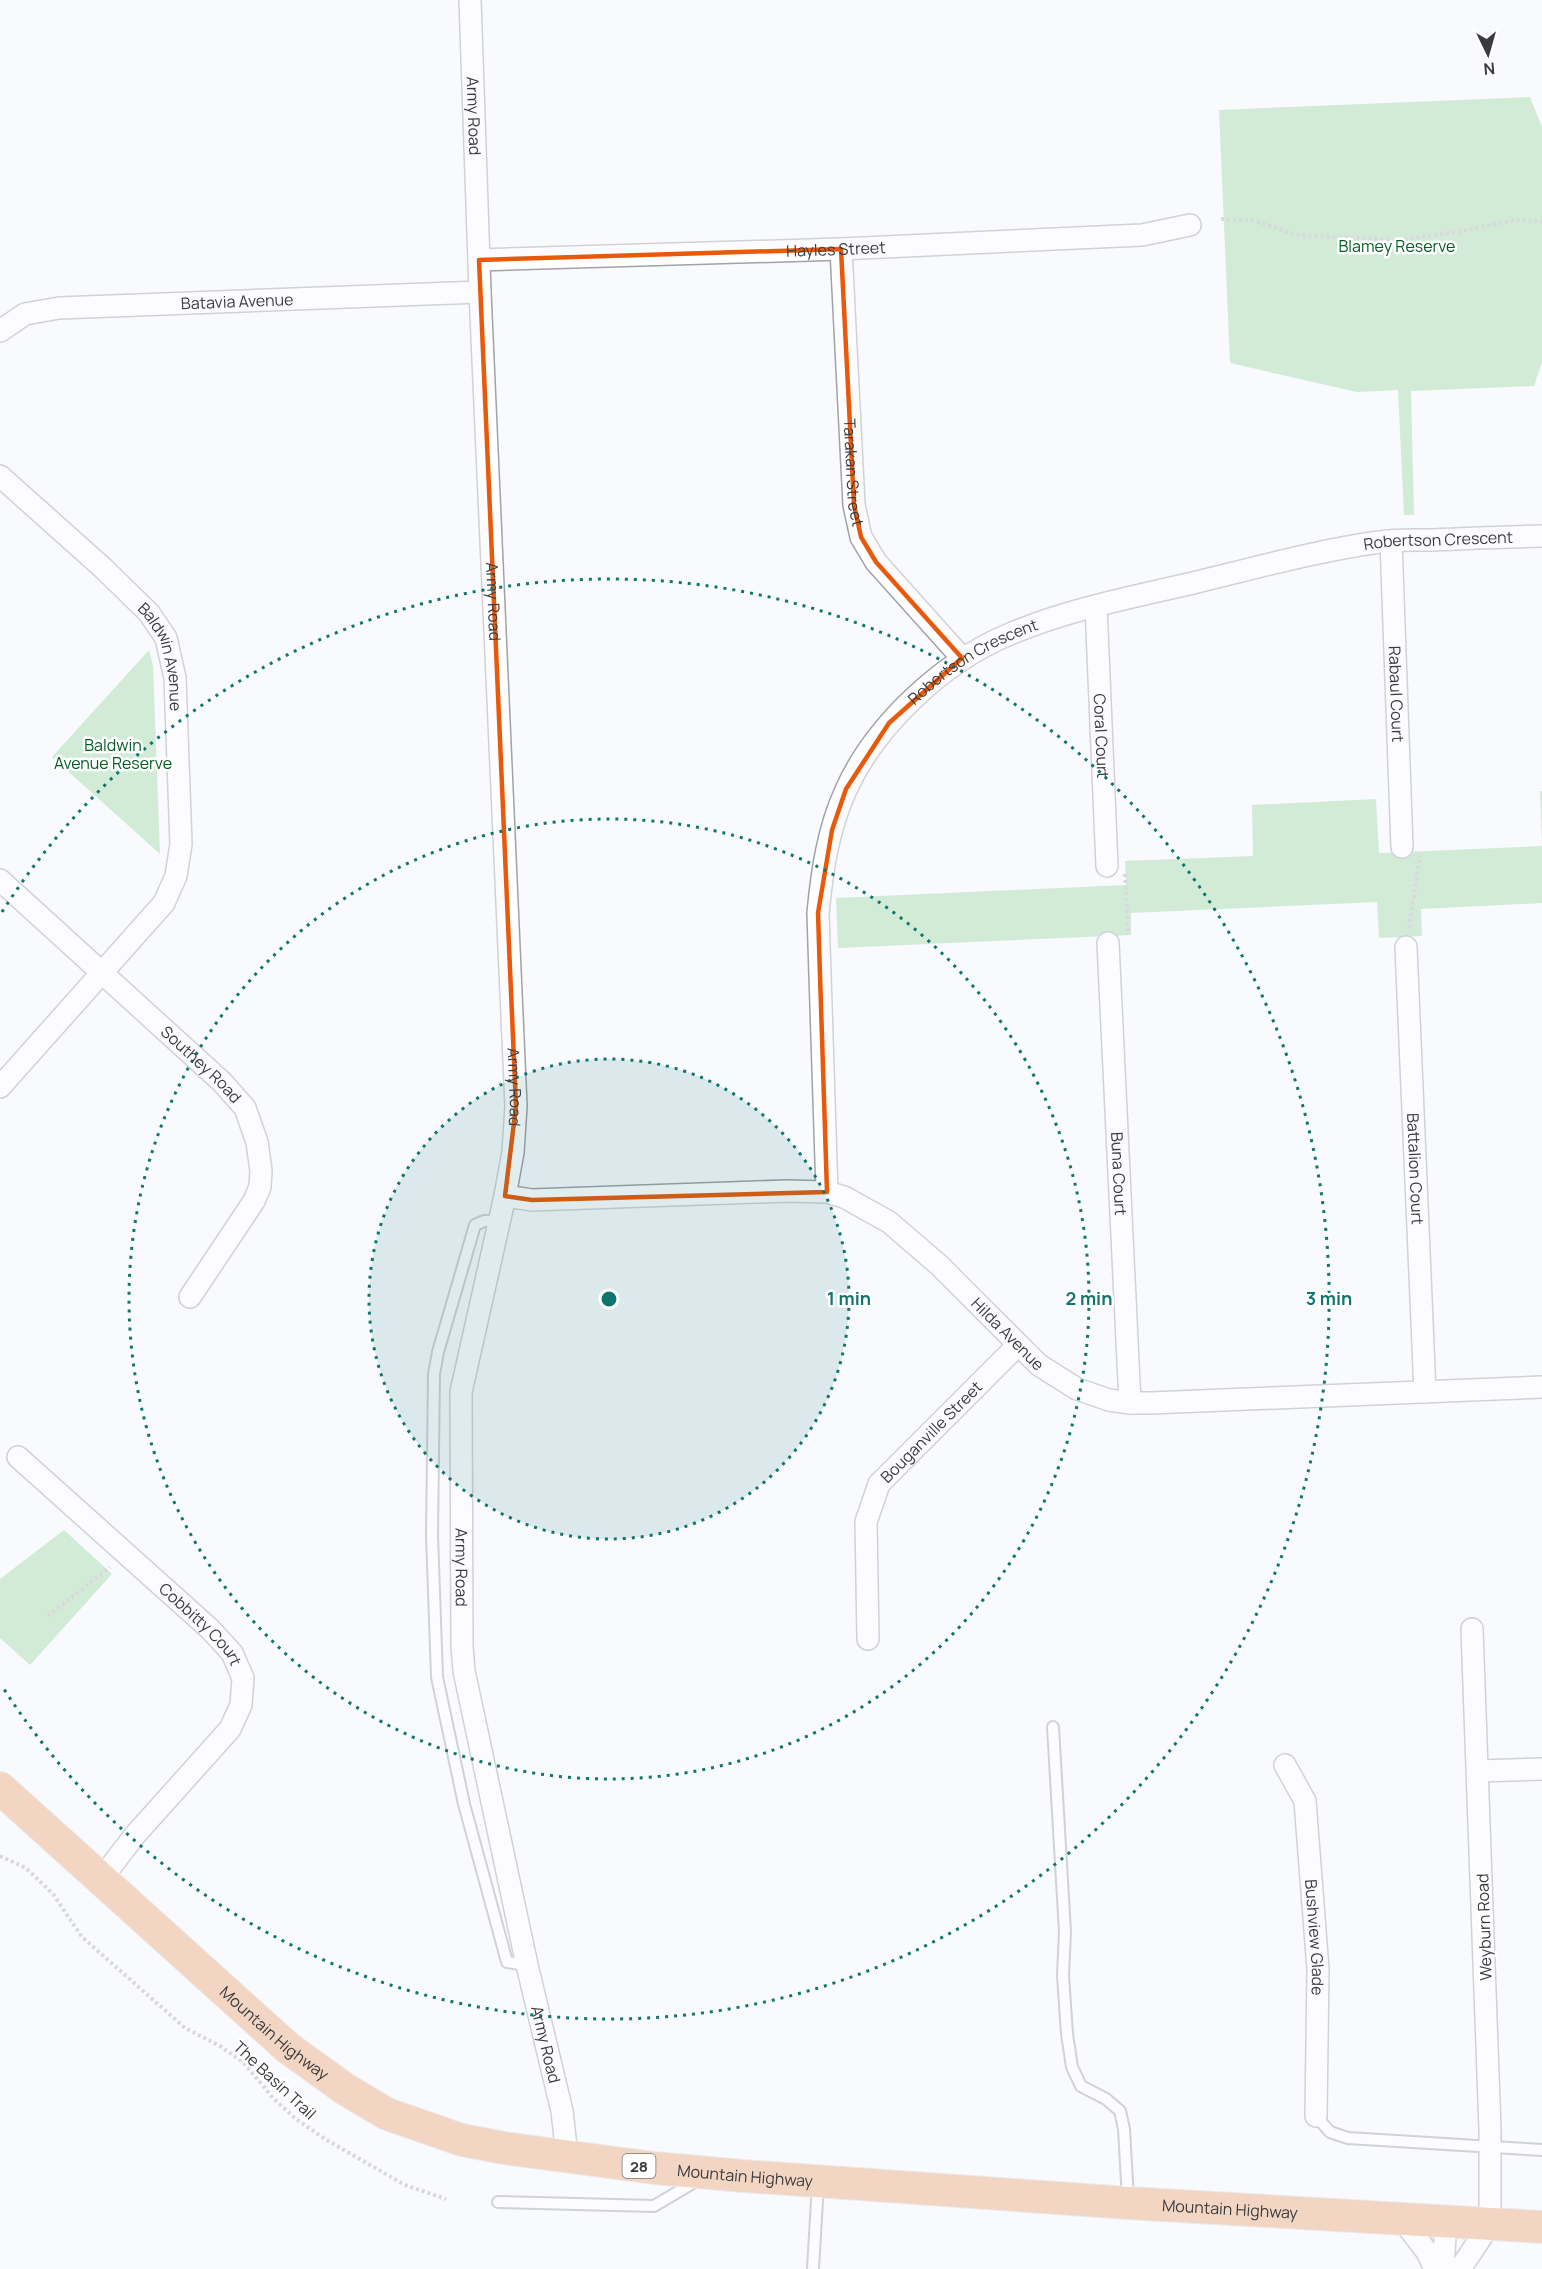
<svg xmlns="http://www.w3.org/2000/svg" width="1542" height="2269" viewBox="0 0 1542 2269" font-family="Manrope,sans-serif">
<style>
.green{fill:#9fd9a7}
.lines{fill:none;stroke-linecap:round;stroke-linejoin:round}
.service-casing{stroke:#a0a2a8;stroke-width:14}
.minor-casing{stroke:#a0a2a8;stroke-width:24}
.primary-casing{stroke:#d8d8d8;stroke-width:34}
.path{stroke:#b2b2b6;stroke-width:4;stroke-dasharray:3 3;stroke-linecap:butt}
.service{stroke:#fff;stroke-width:10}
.minor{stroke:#fff;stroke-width:21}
.primary{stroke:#e9aa7c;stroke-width:32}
.marked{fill:none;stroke:#e8590c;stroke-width:4.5;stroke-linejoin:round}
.ring{fill:none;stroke:#0f766e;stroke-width:3;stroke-dasharray:3 6}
.labels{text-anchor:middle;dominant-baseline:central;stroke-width:5;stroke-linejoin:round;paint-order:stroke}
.shield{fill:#fff;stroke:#767678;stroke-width:1.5}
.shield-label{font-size:15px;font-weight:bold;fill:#3b3b3e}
.street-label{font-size:16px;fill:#3b3b3e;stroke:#fff}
.park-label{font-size:16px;fill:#005e22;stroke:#fff}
.centre{fill:#0f766e;stroke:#fff;stroke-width:3}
.ring-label{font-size:18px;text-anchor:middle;font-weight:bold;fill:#0f766e;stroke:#fff;stroke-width:5;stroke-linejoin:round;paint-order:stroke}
</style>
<rect width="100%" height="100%" fill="#f9fafe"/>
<g class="green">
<polygon points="1530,97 1542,127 1542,362 1534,386 1411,391 1414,515 1404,515 1398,390 1357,392 1230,363 1219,110"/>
<polygon points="149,650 153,666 160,854 52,757"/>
<polygon points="1540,791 1542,791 1542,903 1421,909 1422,936 1379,938 1377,902 1131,913 1131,935 838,948 836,898 1126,885 1125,861 1253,856 1252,805 1376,799 1379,853 1542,846"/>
<polygon points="64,1530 112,1574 30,1665 0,1638 0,1579"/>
</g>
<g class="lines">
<g class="service-casing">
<g id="service">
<polyline points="500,1221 484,1221 475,1225 438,1352 434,1374 432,1535 437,1677 464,1804 507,1962 527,1965"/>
<polyline points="1053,1727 1065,1932 1063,1975 1067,2034 1072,2067 1081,2086 1106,2099 1120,2111 1124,2129 1128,2200"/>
<polyline points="1316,2116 1330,2132 1348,2138 1542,2150"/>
<polyline points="498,2202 654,2206 698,2180"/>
<polyline points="813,2269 818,2183"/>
</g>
</g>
<g class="minor-casing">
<g id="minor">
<path id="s1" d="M470 0 480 292 516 1106 513 1152 505 1196 461 1392 462 1646 464 1671 527 1965 562 2111 567 2156"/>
<path id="s2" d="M841 249 854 505 861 537 876 562 962 658"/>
<path id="s3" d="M479 260 841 249 1142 235 1190 225"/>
<path id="s4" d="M0 331 25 314 59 308 480 292"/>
<path id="s5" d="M0 476 103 568 149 613 166 638 175 678 181 844 176 876 164 903 0 1087"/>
<path id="s6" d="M1391 541 1402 847"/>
<path id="s7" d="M1096 606 1107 866"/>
<path id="s8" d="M0 880 222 1082 245 1108 257 1142 261 1171 260 1187 254 1201 190 1297"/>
<path id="s9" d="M1108 943 1130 1403"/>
<path id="s10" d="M1406 947 1425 1392"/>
<path id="s11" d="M827 1192 818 913C822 871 828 829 846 790 875 725 944 661 1010 634 1067 610 1128 598 1189 584 1251 569 1315 551 1379 542 1397 539 1415 540 1433 540 1470 538 1506 537 1542 536"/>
<path id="s12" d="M505 1196 532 1200 787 1191 827 1192 844 1197 889 1222 939 1265 1039 1365 1077 1389 1109 1400 1130 1403H1151L1542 1387"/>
<path id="s13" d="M18 1457 210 1629 232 1653 243 1678 241 1705 230 1729 135 1835 102 1878"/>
<path id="s14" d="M868 1639 866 1522 879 1484 1018 1345"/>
<path id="s15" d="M1285 1765 1305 1801 1318 1969 1316 2116"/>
<polyline points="1479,1771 1542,1769"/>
<polyline points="1402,2219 1427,2252 1435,2269"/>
<polyline points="1443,2269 1446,2221"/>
<polyline points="1460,2269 1490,2224 1490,2130 1472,1629"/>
</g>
</g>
<g class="primary-casing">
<g id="primary">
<path id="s16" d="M0 1788 288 2048 345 2089 387 2114 462 2140 504 2148 654 2168 743 2176 1128 2203 1542 2227"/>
</g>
</g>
<g class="path">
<polyline points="1221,219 1252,220 1297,235 1398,240 1457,232 1516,220 1542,221"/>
<polyline points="1125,874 1128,935"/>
<polyline points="1409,928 1420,856"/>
<polyline points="48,1616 110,1567"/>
<polyline points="0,1856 26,1868 53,1894 82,1937 185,2028 220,2046 244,2063 273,2098 296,2119 325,2139 405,2185 446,2199"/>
</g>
<use href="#service" class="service"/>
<use href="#minor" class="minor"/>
<use href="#primary" class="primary"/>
</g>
<path d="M0 0H1542V2269H0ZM841 249 854 505 861 537 876 562 962 658 889 723 846 789 832 830 818 913 827 1192 532 1200 505 1196 516 1106 479 260Z" fill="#f9fafe" fill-opacity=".55" fill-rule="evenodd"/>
<path class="marked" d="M841 249 854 505 861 537 876 562 962 658 889 723 846 789 832 830 818 913 827 1192 532 1200 505 1196 516 1106 479 260Z"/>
<circle cx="609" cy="1299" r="240" fill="#0f766e" fill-opacity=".12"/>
<g class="ring">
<circle cx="609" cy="1299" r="240"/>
<circle cx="609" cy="1299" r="480"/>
<path d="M2 912A720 720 0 1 1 2 1686"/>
</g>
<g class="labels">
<rect class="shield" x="622.5" y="2154" width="33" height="24" rx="4.5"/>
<g class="shield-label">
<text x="639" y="2166">28</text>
</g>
<g class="street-label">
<text stroke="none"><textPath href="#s1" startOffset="116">Army Road</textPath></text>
<text stroke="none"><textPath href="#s3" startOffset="357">Hayles Street</textPath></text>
<text stroke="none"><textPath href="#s4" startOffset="243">Batavia Avenue</textPath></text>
<text stroke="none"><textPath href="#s2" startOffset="224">Tarakan Street</textPath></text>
<text stroke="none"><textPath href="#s11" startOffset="1077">Robertson Crescent</textPath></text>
<text stroke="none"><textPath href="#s1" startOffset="602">Army Road</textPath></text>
<text stroke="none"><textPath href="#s5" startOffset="249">Baldwin Avenue</textPath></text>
<text stroke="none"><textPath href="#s11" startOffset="591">Robertson Crescent</textPath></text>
<text stroke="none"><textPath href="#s6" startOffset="153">Rabaul Court</textPath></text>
<text stroke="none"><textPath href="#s7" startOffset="130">Coral Court</textPath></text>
<text stroke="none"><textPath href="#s8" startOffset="273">Southey Road</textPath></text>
<text stroke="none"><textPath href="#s1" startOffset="1088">Army Road</textPath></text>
<text stroke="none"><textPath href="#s10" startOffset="222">Battalion Court</textPath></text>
<text stroke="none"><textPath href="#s9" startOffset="231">Buna Court</textPath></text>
<text stroke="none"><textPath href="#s12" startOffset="555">Hilda Avenue</textPath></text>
<text stroke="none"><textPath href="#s14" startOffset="231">Bouganville Street</textPath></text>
<text stroke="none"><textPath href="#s1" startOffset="1574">Army Road</textPath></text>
<text stroke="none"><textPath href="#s13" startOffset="248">Cobbitty Court</textPath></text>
<text transform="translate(1484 1927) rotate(-92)">Weyburn Road</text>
<text stroke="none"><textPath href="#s15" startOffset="178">Bushview Glade</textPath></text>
<text stroke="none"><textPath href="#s16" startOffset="368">Mountain Highway</textPath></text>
<text stroke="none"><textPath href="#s1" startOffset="2060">Army Road</textPath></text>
<text transform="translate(275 2080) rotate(43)">The Basin Trail</text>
<text stroke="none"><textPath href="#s16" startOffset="872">Mountain Highway</textPath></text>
<text stroke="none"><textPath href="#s16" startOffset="1358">Mountain Highway</textPath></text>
</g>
<g class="park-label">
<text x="1397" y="246">Blamey Reserve</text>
<text x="113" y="745">Baldwin<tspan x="113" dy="18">Avenue Reserve</tspan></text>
</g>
</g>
<circle cx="609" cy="1299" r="9" class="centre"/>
<g class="ring-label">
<text x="849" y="1305">1 min</text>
<text x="1089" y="1305">2 min</text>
<text x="1329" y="1305">3 min</text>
</g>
<g transform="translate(1488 54) rotate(175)" stroke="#ffffff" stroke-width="4.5" paint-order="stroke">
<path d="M0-4.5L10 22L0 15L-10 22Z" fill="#3b3b3e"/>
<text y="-9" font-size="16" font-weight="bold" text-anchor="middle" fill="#3b3b3e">N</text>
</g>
</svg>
